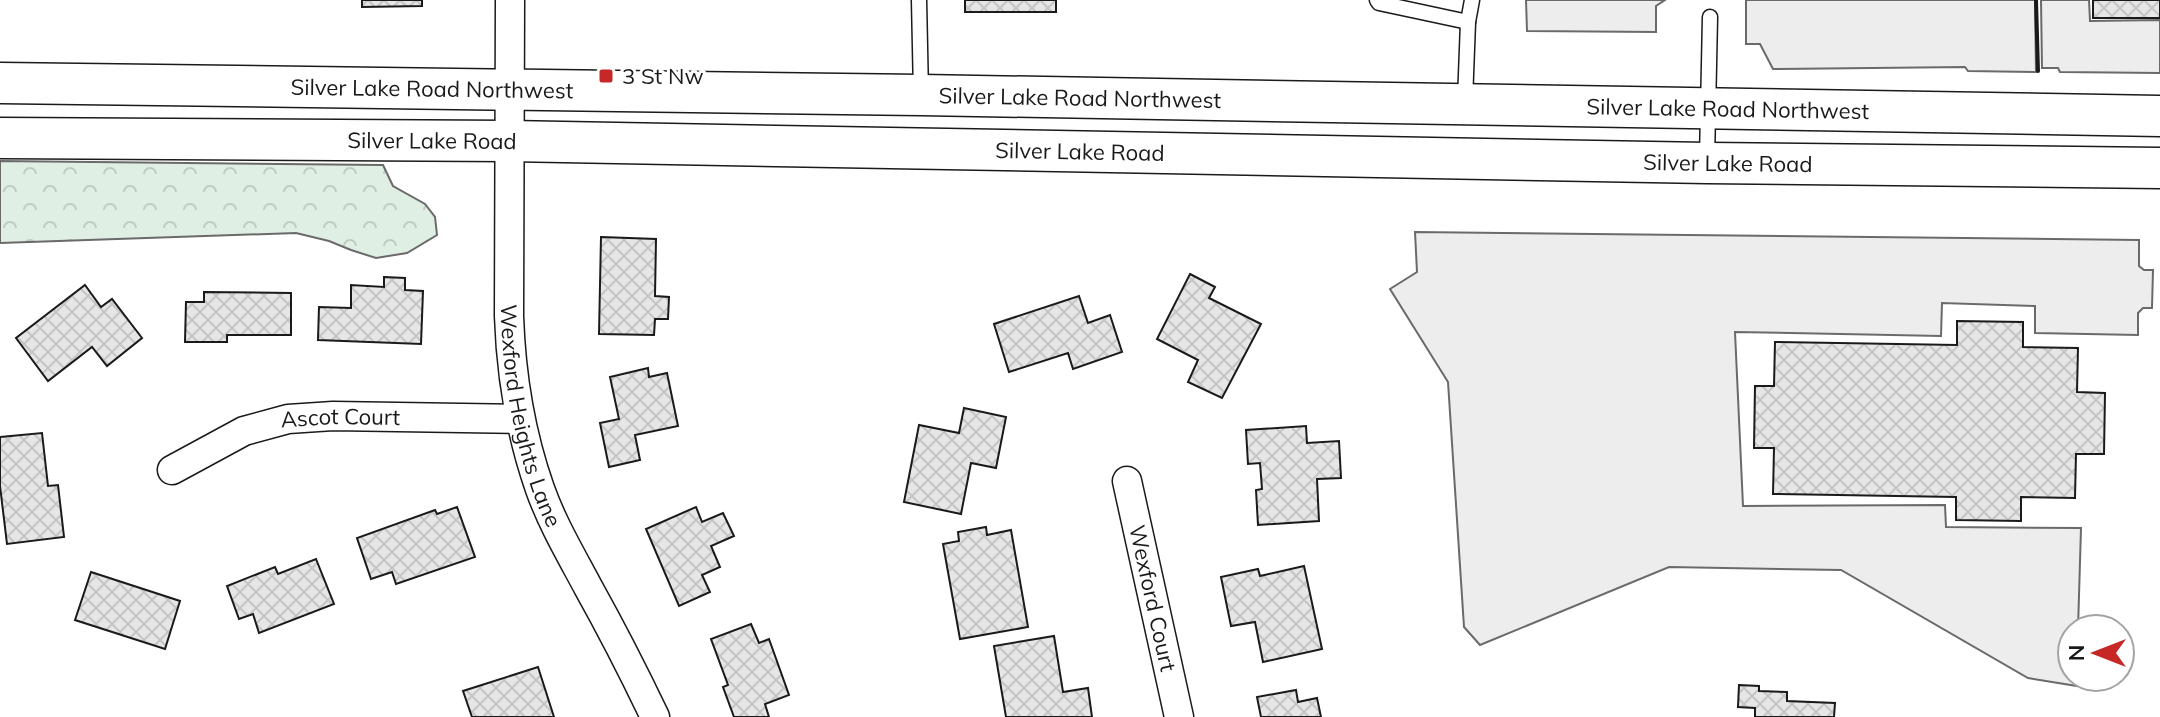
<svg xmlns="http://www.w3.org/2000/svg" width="2160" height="717" viewBox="0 0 2160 717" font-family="Mulish,sans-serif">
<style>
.forest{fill:url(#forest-crowns);stroke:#6a6a6a;stroke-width:2}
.parking{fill:#ededed;stroke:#6a6a6a;stroke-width:2}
.building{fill:url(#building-cross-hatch);stroke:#1a1a1a;stroke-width:2}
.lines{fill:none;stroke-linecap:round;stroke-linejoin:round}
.service-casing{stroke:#1a1a1a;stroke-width:17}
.minor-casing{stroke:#1a1a1a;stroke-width:31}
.secondary-casing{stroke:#1a1a1a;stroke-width:43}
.service{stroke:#fff;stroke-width:14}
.minor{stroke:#fff;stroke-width:28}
.secondary{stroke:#fff;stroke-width:40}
.wall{stroke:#1a1a1a;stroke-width:4}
.poi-dot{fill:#c62828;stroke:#fff;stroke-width:3}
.labels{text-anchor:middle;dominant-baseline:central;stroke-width:6;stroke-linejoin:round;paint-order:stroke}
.poi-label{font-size:22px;fill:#1a1a1a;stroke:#fff;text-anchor:start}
.street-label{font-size:22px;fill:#1a1a1a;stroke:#fff}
</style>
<defs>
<pattern id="forest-crowns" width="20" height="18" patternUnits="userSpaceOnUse" patternTransform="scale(2)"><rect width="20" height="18" fill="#e0efe3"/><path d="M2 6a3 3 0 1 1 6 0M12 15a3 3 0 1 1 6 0" fill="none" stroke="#c0ccc2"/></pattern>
<pattern id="building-cross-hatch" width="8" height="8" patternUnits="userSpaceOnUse" patternTransform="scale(2)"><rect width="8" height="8" fill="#e6e6e6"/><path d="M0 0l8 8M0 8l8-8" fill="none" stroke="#c5c5c5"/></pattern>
</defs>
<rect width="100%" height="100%" fill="#fff"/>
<polygon class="forest" points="0,161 383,165 393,186 425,204 435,217 437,235 407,253 376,258 351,250 329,241 296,233 0,243"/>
<g class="parking">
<polygon points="1526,0 1665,0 1656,6 1656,32 1527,31"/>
<polygon points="1746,0 2035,0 2036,72 1968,71 1965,67 1773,69 1760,44 1746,44"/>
<polygon points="2041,0 2089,0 2090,21 2160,20 2160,73 2060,72 2058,68 2042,68"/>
<polygon points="1415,232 2139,240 2139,266 2144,270 2153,270 2152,308 2143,308 2138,313 2138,335 2035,333 2035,306 1942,303 1941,336 1735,332 1743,506 1945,505 1946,527 2081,528 2078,629 2072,629 2072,677 2077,677 2077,686 2028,678 1841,570 1669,567 1480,645 1464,627 1448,382 1390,289 1417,272"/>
</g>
<g class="building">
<polygon points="362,0 422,0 422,6 362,7"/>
<rect x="965" y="0" width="91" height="12"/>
<rect x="2093" y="0" width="67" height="18"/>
<polygon points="601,237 656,239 655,296 669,297 668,319 655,319 654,335 599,334"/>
<polygon points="1190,274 1215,287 1209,298 1261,324 1222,398 1188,382 1198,360 1157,339"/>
<polygon points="384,277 405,278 405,290 423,291 421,344 318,340 319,307 351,308 351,285 384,287"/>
<polygon points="85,285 101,307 112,299 142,338 107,366 92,347 48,381 16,338"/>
<polygon points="204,292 291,293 291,335 227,335 227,342 185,342 186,302 204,302"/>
<polygon points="1079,296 1088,323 1110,315 1122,352 1073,369 1068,353 1009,372 994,324"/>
<polygon points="1957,321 2023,322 2023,347 2078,348 2077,392 2105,393 2104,454 2076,454 2075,498 2021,497 2021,521 1956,520 1956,497 1773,494 1774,448 1754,448 1755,386 1774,386 1775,342 1957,345"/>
<polygon points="648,368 649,377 667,373 678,426 635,435 640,460 609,467 600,423 619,419 610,377"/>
<polygon points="964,408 1006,417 996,468 971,463 961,514 904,502 919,425 959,433"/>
<polygon points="1306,426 1307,443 1339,441 1341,478 1317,479 1319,521 1258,525 1256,490 1262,489 1260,463 1248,464 1246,430"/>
<polygon points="42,433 48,486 58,485 64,537 7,544 0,486 0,437"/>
<polygon points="457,507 475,557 396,584 392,572 371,579 357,538 435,510 437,514"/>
<polygon points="696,507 702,522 723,513 734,536 711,546 720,567 702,575 710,592 679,606 646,529"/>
<polygon points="986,527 987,535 1011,530 1028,627 960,639 943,544 959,541 958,532"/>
<polygon points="316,559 334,604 259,633 253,614 239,619 227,586 275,567 278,574"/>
<polygon points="1304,566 1322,649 1263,662 1255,622 1231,626 1221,577 1258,569 1260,576"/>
<polygon points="91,572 180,601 165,649 75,620"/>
<polygon points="751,624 759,643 769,639 789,695 765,704 769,717 734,717 723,687 728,685 711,639"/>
<polygon points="1054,636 1063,692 1088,688 1092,717 1006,717 994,646"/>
<polygon points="538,667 554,717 472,717 463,691"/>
<polygon points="1739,685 1759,686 1759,691 1787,692 1787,701 1835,703 1834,717 1755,717 1755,708 1738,707"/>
<polygon points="1296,690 1298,702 1317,698 1321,717 1261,717 1257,697"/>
</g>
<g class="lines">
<g class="service-casing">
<g id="service">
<polyline points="919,0 921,94"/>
<polyline points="1377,0 1379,3 1468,22"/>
<polyline points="1465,101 1468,22 1472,0"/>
<polyline points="1707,159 1710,17"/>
</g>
</g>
<g class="minor-casing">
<g id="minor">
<path id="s1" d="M510 0 509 316C511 375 520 432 540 489 552 523 571 555 588 587 612 630 634 673 655 717"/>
<path id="s2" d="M172 470 244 431 288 419 333 416 519 419"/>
<path id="s3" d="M1127 481 1179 717"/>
</g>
</g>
<g class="secondary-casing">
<g id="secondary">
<path id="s4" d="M0 83 921 95 2160 116"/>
<path id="s5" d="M0 138 509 141 1707 163 2160 168"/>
</g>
</g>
<use href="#service" class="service"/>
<use href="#minor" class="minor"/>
<use href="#secondary" class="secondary"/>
<polyline class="wall" points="2036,0 2038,71"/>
</g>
<rect class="poi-dot" x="598" y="68" width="16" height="16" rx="4"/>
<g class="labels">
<g class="poi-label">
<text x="622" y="76">3 St Nw</text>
</g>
<g class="street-label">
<text stroke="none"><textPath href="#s4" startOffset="432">Silver Lake Road Northwest</textPath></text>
<text stroke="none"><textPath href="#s4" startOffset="1080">Silver Lake Road Northwest</textPath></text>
<text stroke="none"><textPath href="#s4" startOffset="1728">Silver Lake Road Northwest</textPath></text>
<text stroke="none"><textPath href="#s5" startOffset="432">Silver Lake Road</textPath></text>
<text stroke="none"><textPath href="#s5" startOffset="1080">Silver Lake Road</textPath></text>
<text stroke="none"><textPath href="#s5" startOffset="1728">Silver Lake Road</textPath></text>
<text stroke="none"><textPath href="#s1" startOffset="418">Wexford Heights Lane</textPath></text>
<text stroke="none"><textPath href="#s2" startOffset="180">Ascot Court</textPath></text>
<text stroke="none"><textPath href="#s3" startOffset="120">Wexford Court</textPath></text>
</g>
</g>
<g transform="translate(2096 653) rotate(270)"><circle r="38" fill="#ffffff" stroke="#a3a3a3" stroke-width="2"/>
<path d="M0-6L14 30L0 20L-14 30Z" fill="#c62828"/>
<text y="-12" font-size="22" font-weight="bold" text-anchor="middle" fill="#1a1a1a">N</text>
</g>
</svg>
